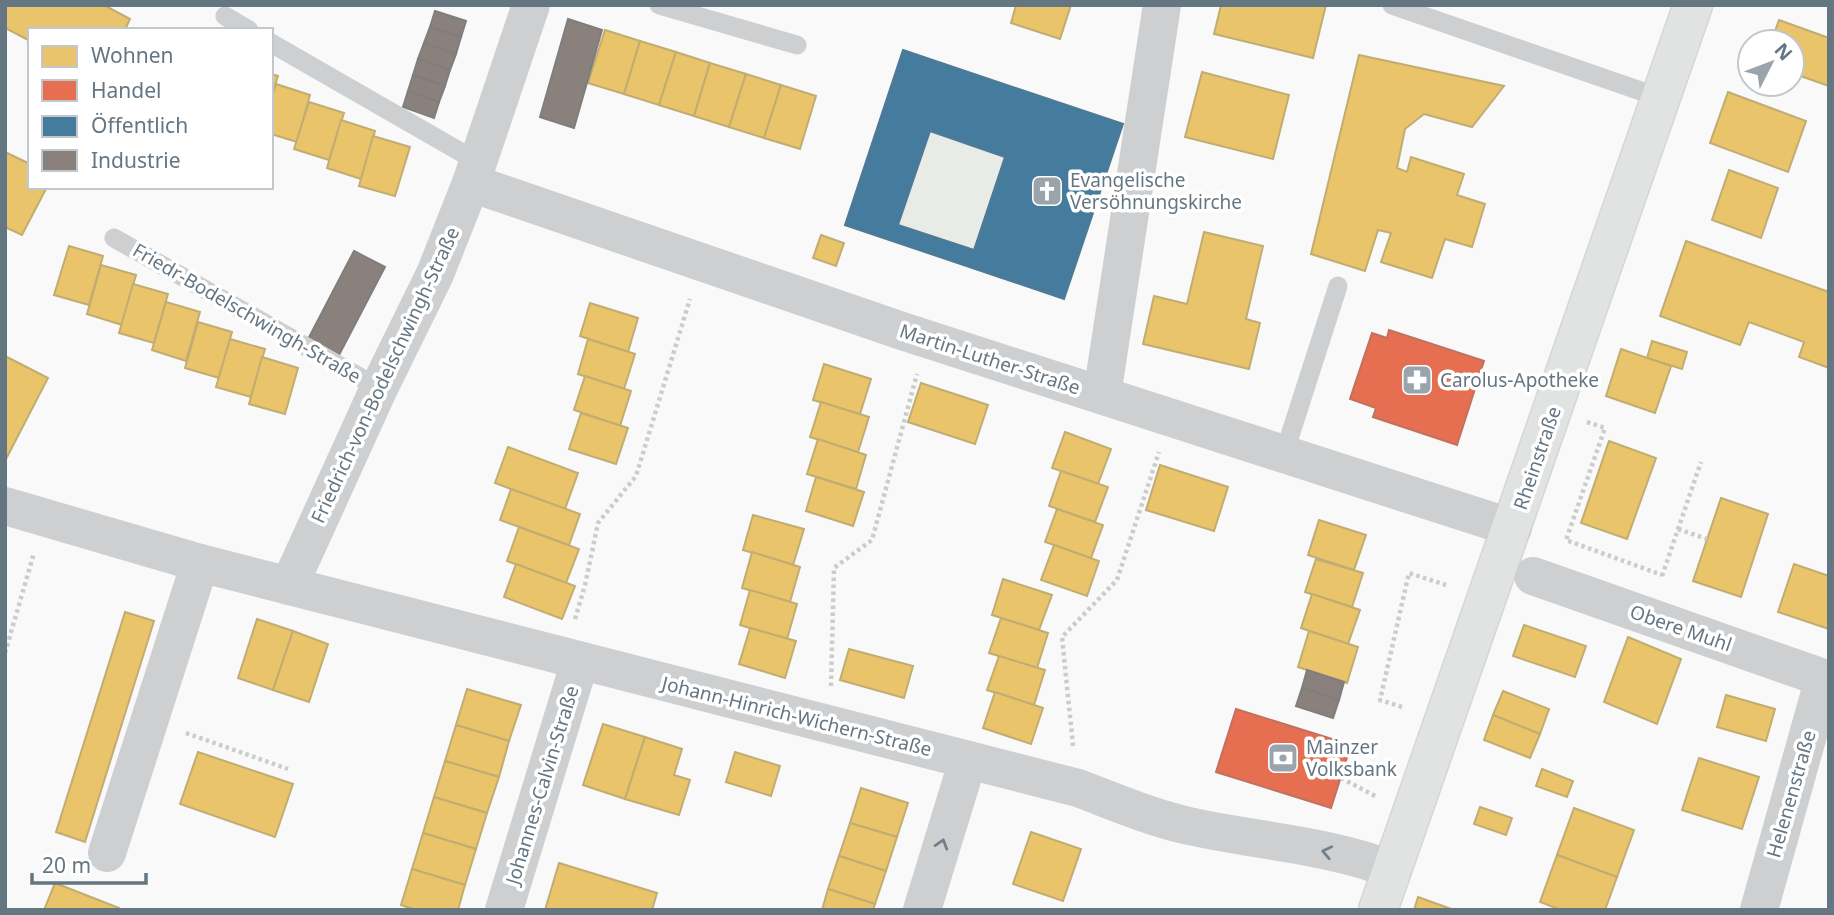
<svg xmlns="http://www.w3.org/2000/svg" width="1834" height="915" viewBox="0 0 1834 915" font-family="'Noto Sans',sans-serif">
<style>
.green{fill:#e8ebe6}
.homes{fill:#e9c46a;stroke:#c1ad72;stroke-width:2}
.shops{fill:#e76f51;stroke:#c07160;stroke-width:2}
.public{fill:#457b9d;stroke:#4f7a95;stroke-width:2;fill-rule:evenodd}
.industry{fill:#8a817c;stroke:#7f7e7e;stroke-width:2}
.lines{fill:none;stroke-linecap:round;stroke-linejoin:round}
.secondary-casing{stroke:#d5d6d7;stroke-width:41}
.path{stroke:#cbcccd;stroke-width:4.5;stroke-dasharray:3.5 3.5;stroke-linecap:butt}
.lane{stroke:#cecfd0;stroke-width:19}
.street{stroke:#cecfd0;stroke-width:38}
.secondary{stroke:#e1e2e2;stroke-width:38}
.oneway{stroke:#707f8b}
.labels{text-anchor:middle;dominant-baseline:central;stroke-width:7;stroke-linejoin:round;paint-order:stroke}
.poi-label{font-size:19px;fill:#657683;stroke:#fff;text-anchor:start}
.street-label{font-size:19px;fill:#657683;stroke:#fff}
</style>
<rect width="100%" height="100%" fill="#f9f9f9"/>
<polygon class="green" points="930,131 1005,157 974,250 899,225"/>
<g class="homes">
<polygon points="5,5 104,5 130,19 125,30 30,30 30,41 5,28"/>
<polygon points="1016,5 1071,5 1060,39 1011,23"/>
<polygon points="1221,5 1326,5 1313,58 1214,34"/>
<polygon points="1779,20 1829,38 1829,86 1792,73 1792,42 1771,42"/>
<polygon points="605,30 640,41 624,94 588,83"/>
<polygon points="640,41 676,52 659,105 624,94"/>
<polygon points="676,52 710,63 694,116 659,105"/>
<polygon points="1359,55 1504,86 1472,127 1424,114 1405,129 1397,168 1407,172 1411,157 1464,174 1457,195 1485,204 1472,247 1445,239 1432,278 1381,262 1391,233 1378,230 1365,271 1311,254"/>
<polygon points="710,63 746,74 729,127 694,116"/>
<polygon points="1202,72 1289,95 1273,159 1185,137"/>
<polygon points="271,74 278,76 271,99"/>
<polygon points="746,74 781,85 764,138 729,127"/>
<polygon points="276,84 310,95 297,142 271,134 271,99"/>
<polygon points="781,85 816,96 800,149 764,138"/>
<polygon points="1728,92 1806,121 1788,172 1710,143"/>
<polygon points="309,102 344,113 329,160 294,149"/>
<polygon points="341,120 375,131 361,179 327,168"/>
<polygon points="373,136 410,147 395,196 359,186"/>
<polygon points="5,152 30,164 30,187 47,187 22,235 5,227"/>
<polygon points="1729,170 1778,188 1761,238 1712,220"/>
<polygon points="1204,232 1263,246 1246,319 1260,323 1249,369 1143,344 1154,296 1187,304"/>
<polygon points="821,235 844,243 836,266 813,258"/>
<polygon points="1686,241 1829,292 1829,368 1799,357 1804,342 1749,322 1740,345 1660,316"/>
<polygon points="69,246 103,256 89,305 54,295"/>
<polygon points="101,265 136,275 122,325 87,314"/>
<polygon points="133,284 168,294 154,343 119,333"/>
<polygon points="166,302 200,312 186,361 152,350"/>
<polygon points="590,303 638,318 628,352 580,336"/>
<polygon points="198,322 232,332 219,378 185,368"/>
<polygon points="230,339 265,349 251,397 216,387"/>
<polygon points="588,339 635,354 624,389 578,374"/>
<polygon points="1652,341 1687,352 1682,369 1647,358"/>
<polygon points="1621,349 1671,366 1655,413 1606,396"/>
<polygon points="5,356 48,378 5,461"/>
<polygon points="262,357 298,368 285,414 249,404"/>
<polygon points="824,364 871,379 860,414 813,400"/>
<polygon points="585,376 631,391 620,426 574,410"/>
<polygon points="921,383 988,405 975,444 908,422"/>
<polygon points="821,402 869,417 858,452 810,437"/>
<polygon points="581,413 628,428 616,464 569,449"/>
<polygon points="1065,432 1111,449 1098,484 1052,468"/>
<polygon points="818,439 866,455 856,489 807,474"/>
<polygon points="1609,441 1656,458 1627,539 1581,523"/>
<polygon points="508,447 578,473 565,509 495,483"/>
<polygon points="1160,465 1228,487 1214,531 1146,510"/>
<polygon points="1061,471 1108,487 1095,522 1049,506"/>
<polygon points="816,477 864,492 853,526 806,511"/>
<polygon points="511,489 580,514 569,545 500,520"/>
<polygon points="1721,498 1768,514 1741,597 1693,581"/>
<polygon points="1057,509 1103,525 1091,558 1045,542"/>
<polygon points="753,515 804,529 793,565 743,550"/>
<polygon points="1319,520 1366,535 1354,570 1308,555"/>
<polygon points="519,527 579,549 566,583 507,561"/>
<polygon points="1054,545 1099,561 1087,596 1041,580"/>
<polygon points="752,552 800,567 790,602 742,588"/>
<polygon points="1316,559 1363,573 1352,607 1305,592"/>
<polygon points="516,564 575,586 562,619 504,597"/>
<polygon points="1794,564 1829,576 1829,629 1778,612"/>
<polygon points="1003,579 1052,595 1039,630 992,615"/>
<polygon points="750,590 797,604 787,639 740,625"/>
<polygon points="1312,594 1360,610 1348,644 1301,628"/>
<polygon points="125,612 154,621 85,842 56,832"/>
<polygon points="1001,618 1048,633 1037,668 989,653"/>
<polygon points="257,619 293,631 273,690 238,678"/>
<polygon points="1524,625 1586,646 1575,677 1513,656"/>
<polygon points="750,628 796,641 785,678 739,664"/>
<polygon points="293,631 328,644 309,702 273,690"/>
<polygon points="1309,631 1358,647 1347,683 1298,667"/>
<polygon points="1628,637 1681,659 1657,724 1604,702"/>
<polygon points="849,649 913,666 904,698 840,680"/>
<polygon points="999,656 1045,670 1034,705 987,690"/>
<polygon points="467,689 521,705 509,741 456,725"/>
<polygon points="1503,691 1549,709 1540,734 1493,715"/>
<polygon points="995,692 1043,708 1031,744 983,728"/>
<polygon points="1726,695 1775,709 1766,741 1717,727"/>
<polygon points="1493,715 1540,734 1530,758 1484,740"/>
<polygon points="603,724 645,737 625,799 583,785"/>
<polygon points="456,725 509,741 499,777 445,761"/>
<polygon points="645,737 682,749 674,775 690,780 679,815 625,799"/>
<polygon points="198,752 293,784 275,837 180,804"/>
<polygon points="735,752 780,766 771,796 726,782"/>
<polygon points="1699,758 1759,777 1742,829 1682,810"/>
<polygon points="445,761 499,777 487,813 434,797"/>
<polygon points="1542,769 1573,781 1567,797 1536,786"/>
<polygon points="861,788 908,803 897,837 850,823"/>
<polygon points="434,797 487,813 476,849 423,833"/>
<polygon points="1480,807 1512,818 1506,835 1474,824"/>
<polygon points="1574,808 1634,830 1617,877 1557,855"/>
<polygon points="850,823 897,837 886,871 839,856"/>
<polygon points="1031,832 1081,849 1063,901 1013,884"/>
<polygon points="423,833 476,849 465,885 412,869"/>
<polygon points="1557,855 1617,877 1605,910 1561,910 1540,902"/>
<polygon points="839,856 886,871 875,904 828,889"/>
<polygon points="559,863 657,893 652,910 545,910"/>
<polygon points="412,869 465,885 458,910 416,910 401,905"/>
<polygon points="55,883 119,908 119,910 44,910"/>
<polygon points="828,889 875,904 873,910 822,910"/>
<polygon points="1418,897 1454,910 1414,910"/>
</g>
<g class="shops">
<polygon points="1389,330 1484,361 1457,445 1373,417 1376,408 1350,399 1372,333 1387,338"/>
<polygon points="1236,709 1351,745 1331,808 1216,772"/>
</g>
<path class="public" d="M903 50 1123 124 1064 299 845 225ZM930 131 1005 157 974 250 898 225Z"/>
<g class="industry">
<polygon points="435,11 466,21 461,37 430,27"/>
<polygon points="568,19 602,30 574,128 540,117"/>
<polygon points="430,27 461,37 456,54 424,43"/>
<polygon points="424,43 456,54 450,70 418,59"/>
<polygon points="418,59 450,70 445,86 413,75"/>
<polygon points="413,75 445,86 439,102 408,91"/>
<polygon points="408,91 439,102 434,118 403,107"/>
<polygon points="354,251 385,267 338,357 307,341"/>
<polygon points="1307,670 1344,682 1339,700 1302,688"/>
<polygon points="1302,688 1339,700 1333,718 1296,706"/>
</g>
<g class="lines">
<g class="secondary-casing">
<polyline id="secondary" points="1378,910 1693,5"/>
</g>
<g class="path">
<polyline points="1587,422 1605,428 1566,540 1662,575"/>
<polyline points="1678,529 1707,539"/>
<polyline points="1662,576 1701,462"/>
<polyline points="575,619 585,585 598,523 636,476 690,299"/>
<polyline points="5,653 34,553"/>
<polyline points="831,686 834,568 872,540 917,374"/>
<polyline points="1402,707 1380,700 1409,573 1446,585"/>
<polyline points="186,733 288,769"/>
<polyline points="1073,746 1062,637 1117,580 1159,452"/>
<polyline points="1341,778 1377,797"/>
</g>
<g class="lane">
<polyline points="659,5 797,45"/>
<polyline points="1392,5 1661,98"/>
<polyline points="225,16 249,30"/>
<polyline points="271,43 478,162"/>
<polyline points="114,238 379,388"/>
<polyline points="1284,454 1338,286"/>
</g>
<g class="street">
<polyline points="471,183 902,331 1513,528"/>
<polyline points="1102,395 1162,5"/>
<path d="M5 506 200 563 1078 788C1113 801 1152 818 1189 826 1257 841 1328 845 1393 870"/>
<polyline points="1533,576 1829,680"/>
<polyline points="289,586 379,388 435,274 471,183 531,5"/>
<polyline points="107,853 200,563"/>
<polyline points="504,910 580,661"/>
<polyline points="922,910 968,760"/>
<polyline points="1759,910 1824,678"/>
</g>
<use href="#secondary" class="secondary"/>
</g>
<defs><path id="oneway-chevron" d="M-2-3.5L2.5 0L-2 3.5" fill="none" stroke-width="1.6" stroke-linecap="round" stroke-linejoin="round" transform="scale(1.75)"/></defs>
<g class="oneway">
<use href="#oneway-chevron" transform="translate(942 844) rotate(-73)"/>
<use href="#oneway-chevron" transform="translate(1327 852) rotate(-168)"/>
</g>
<defs>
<g id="church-square" transform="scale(1.575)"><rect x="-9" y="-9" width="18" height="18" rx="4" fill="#99a4ac" stroke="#fff"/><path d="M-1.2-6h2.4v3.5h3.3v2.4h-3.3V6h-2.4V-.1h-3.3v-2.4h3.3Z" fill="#fff"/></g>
<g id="pharmacy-square" transform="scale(1.575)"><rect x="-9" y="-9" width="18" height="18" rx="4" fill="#99a4ac" stroke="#fff"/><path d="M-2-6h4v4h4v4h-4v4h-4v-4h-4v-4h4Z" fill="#fff"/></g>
<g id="bank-square" transform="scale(1.575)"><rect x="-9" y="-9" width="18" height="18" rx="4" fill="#99a4ac" stroke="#fff"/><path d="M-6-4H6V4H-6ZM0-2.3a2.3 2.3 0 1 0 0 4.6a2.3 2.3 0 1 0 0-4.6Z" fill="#fff"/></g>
</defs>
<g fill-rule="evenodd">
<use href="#church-square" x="1047" y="191"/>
<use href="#pharmacy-square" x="1417" y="380"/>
<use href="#bank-square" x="1283" y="758"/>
</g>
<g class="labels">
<g class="poi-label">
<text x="1070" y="180">Evangelische<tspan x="1070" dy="22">Versöhnungskirche</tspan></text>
<text x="1440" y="380">Carolus-Apotheke</text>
<text x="1306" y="747">Mainzer<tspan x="1306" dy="22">Volksbank</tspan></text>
</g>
<g class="street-label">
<text transform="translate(247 313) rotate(30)">Friedr-Bodelschwingh-Straße</text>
<text transform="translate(990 359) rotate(18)">Martin-Luther-Straße</text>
<text transform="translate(385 375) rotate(-65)">Friedrich-von-Bodelschwingh-Straße</text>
<text transform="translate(1537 458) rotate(-71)">Rheinstraße</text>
<text transform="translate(1681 628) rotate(19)">Obere Muhl</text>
<text transform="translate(797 716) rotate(14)">Johann-Hinrich-Wichern-Straße</text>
<text transform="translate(542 785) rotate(-73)">Johannes-Calvin-Straße</text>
<text transform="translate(1791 794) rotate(-74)">Helenenstraße</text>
</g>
</g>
<rect width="1834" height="915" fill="none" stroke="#657683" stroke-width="14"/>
<rect x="28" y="28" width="245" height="161" fill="#ffffff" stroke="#c1c8cd" stroke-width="2"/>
<rect x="42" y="46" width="35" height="21" fill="#e9c46a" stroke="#c1c8cd" stroke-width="2"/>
<text x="91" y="63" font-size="21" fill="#657683">Wohnen</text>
<rect x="42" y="80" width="35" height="21" fill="#e76f51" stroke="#c1c8cd" stroke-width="2"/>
<text x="91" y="98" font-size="21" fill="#657683">Handel</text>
<rect x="42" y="116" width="35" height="21" fill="#457b9d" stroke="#c1c8cd" stroke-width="2"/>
<text x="91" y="133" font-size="21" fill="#657683">Öffentlich</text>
<rect x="42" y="150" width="35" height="21" fill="#8a817c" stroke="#c1c8cd" stroke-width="2"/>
<text x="91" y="168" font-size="21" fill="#657683">Industrie</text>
<g transform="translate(1771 63) rotate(48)"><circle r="33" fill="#ffffff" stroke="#c1c8cd" stroke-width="2"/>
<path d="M0-5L12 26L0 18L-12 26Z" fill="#99a4ac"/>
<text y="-10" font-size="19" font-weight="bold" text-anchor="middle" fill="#657683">N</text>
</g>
<path d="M32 873v10h114v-10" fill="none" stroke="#657683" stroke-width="3.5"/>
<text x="42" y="873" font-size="21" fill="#657683" stroke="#ffffff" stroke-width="5" paint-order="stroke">20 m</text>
</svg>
